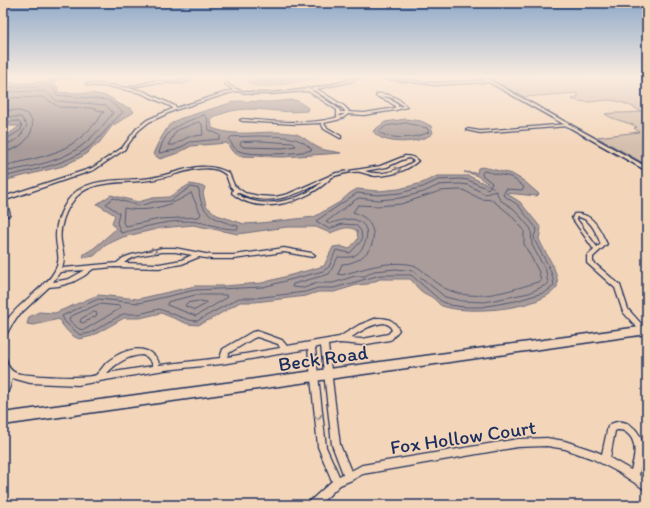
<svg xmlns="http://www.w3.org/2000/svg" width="650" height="508" viewBox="0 0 650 508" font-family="Itim,sans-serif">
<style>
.green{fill:#d3bdac;stroke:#777685}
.water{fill:#a99c9a;stroke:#707082}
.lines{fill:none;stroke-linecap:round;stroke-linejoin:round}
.shore{stroke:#545b76;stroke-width:1}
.street-casing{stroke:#1b2f5e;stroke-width:2.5}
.secondary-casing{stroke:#1b2f5e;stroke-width:3}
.street{fill:#f3d5b9;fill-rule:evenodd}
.secondary{fill:#f3d5b9;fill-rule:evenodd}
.oneway{stroke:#87828c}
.labels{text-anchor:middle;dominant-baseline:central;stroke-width:3.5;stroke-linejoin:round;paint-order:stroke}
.near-street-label{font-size:20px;fill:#1b2f5e;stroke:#f3d5b9}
</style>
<rect width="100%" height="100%" fill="#f3d5b9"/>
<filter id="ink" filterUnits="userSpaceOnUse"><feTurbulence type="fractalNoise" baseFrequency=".025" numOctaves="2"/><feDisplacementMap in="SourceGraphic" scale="8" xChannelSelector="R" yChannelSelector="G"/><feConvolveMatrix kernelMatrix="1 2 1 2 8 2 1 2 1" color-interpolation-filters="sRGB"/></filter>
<g filter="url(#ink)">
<path class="green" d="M486 77H647V165L597 137 639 132 634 128 637 127C627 121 615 121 605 114 614 112 636 114 641 111 631 106 621 101 610 100 596 100 588 105 572 99L579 96 576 93 524 97Z"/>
<g class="water">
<path d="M50 77H93L60 79 50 84 57 86 58 89 57 91 59 92C73 94 110 90 116 103L132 109 134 112 112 126 99 143 83 156 63 166 3 181V138L20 126H3V82C14 83 45 85 50 77Z"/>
<polygon points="254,77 326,77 273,86 258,86 250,84 248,81"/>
<path d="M294 100 298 101 308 108 307 111C271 115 245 100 211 119L212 128C239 139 268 128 296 134 303 136 310 143 317 147 323 151 334 151 341 153L283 157 239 156 232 151 227 143 191 146 178 153 160 159 153 154 158 143 169 125 179 119 237 101 269 102Z"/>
<path d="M406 119 421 121 431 126 433 133C421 144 382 146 373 131L385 122Z"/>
<path d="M483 167 512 174 524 181 539 194 537 196 506 193 520 202 541 228 539 239C545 254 560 271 557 287 541 310 467 315 442 306 438 304 437 301 433 298 429 295 424 294 420 290 416 287 414 282 410 279H380L368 284 357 285 334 292H318L306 296 255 302H240L211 319 198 325 188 324 161 313 140 318H124L92 336 80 339C71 337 63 327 59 319L34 325 27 324 29 317 39 312 55 313 98 295 138 299 195 286H224L262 283 324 266 333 247 340 246 349 249 358 239 357 231C348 224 339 230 330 233L316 227H287L238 234 193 225 161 228 123 237 106 245 94 256 83 258 84 254 94 248 116 229 112 223 115 215 97 204 111 195 138 202 153 198 169 197 190 184 205 187 203 193 206 206 217 215 244 224 260 223 314 217 340 202 350 193 357 189 378 191 399 189 422 183 437 176H469L494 188 476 175 464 172 477 173 478 168Z"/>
</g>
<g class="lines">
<g class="shore">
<polyline points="255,77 256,81 273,82 300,77"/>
<path d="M3 87H35L46 85 53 89 57 95 108 100 123 112C112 122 105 132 95 142 71 165 35 169 3 177"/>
<path d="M3 92 45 91 57 101 106 105 113 113C104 124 95 135 84 144 62 162 30 167 3 172"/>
<path d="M3 98 43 97 59 107 92 108 104 112C74 153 50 155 3 166"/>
<path d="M3 111C49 104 35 149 3 152"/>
<path d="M204 115 207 117 209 130 220 135V139L190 142 176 150 159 153C166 126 181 124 204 115Z"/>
<polyline points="3,117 21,117 27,126 18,139 3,146"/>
<polyline points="3,122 18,121 22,126 21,130 3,141"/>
<polygon points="199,122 202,124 203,135 188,137 174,145 168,145 176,131"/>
<path d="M406 123 427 128 429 132C414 139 392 140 378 132L386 126Z"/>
<path d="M260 136C278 137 299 134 312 150 300 154 250 156 239 151 234 149 231 143 229 139L231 137Z"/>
<polygon points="260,141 293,143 296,146 283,148 243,147 240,144 241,142"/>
<path d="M484 171 511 177 524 187 522 190 506 189 503 195 518 205 537 229 534 236 535 241C542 256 553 269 554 286L546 292 516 301 481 307H464L450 305 441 301 411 275H380L334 288H318L305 292 255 298H239L197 321 189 320 159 309 139 314H123L90 333 80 335 65 322 62 316 98 299 139 303 195 290 263 287 323 271 329 267 336 250 350 253 362 240 361 231 356 225 342 224 329 229 316 221 357 193 378 195 400 193 423 187 438 180 461 179 468 180 488 189 492 183 482 175Z"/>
<path d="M461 184 468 185 485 194 496 191 500 200 514 209 531 229 532 245 546 271 548 284 529 293 485 302 462 301 445 297 413 271 396 269 374 271 365 276H355L333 283H317L304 288 292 287 293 284 329 274 338 257C343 257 349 258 354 256 365 250 373 230 360 222 351 216 338 221 329 224L326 222 355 200 359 198 378 200 400 198 424 192 439 185Z"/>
<path d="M191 187 199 189C200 215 216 220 238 226V229C224 230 212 224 198 222 173 218 145 227 121 233L117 223 119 213 106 204 113 198 139 206 153 202 170 201Z"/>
<path d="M463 190 481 199 492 200 510 214 524 230V244L539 272 541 281C508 291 469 306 438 284 428 278 421 265 408 264 386 261 363 269 342 275L338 274 342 264C364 264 384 240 367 220 363 216 358 214 353 212L358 205 378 206 401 204 440 191Z"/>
<path d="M191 193 201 214 199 217 160 219 126 226 123 223 124 208C148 213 171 206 191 193Z"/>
<polygon points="196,295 226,295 228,297 196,316 167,305 168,302"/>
<polygon points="200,301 206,302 206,304 195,310 185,306 187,303"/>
<polygon points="99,304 120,306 121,308 84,330 79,329 69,320 70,317"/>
<polygon points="94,312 97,313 96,316 83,323 80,322 81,319"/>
</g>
<g class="street-casing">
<g id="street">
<path d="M228 77H230L227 84C230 85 233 88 236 89 252 96 288 92 306 89L307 88 312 89 313 87 315 88C325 86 334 84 344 81 350 80 355 77 360 77L349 82 317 89 344 106 349 111 348 112 364 113 395 108V106L388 101 376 96 377 94C389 93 399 98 407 107L396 110 364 115 348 114C342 120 333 121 324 123L326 127 341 136V138H340L324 129 321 123 296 124 242 121 240 120 242 119C271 121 319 127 345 114H340L339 117H337V110L308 91 270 94H251L236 91 175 110 149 122 138 131 124 150 94 170 6 200 10 215 8 216 6 215 3 207V197L92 168 122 148 136 129 147 120 172 109V107L141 93 112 87 87 85 86 83 112 85 126 88 153 81H177L189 79V81L183 83H153L128 88 143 91 175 106 176 108 233 90 225 84ZM311 90H314L342 108 345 111V112H340L339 109ZM381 96C390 96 397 100 403 106L398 107V105L390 99Z"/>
<polygon points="370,77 375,77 435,83 489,80 490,81 489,82 435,85"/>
<polygon points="568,124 570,125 569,126 480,133 466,130 468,129 480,131"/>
<path d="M405 156C411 156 414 157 418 161 407 171 390 176 375 176 369 175 365 173 360 172 351 171 337 175 330 178L329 180C306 202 259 217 232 193L233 189 230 186 226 175C224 173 221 171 218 170 197 163 171 178 150 180 125 184 89 178 73 201 65 211 59 228 61 241 62 250 66 258 62 268L117 263 123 258 131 255 162 248H175L211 255H234L284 248 312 253 315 255 312 257 284 252 234 259H211L199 257 182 264 159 268 114 267 93 269 84 276 73 282 59 286 49 287 17 317 11 326 5 337 3 338C3 335 2 331 3 328 6 315 33 295 43 285L44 283C48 281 51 277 54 272 63 258 55 249 56 234 56 223 61 210 68 200 86 175 123 182 150 178 179 174 200 158 229 173L234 185 239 189 245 193 259 196 275 197 288 194 336 173 380 166ZM409 158 414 161C400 170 381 177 365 171L387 167 402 160ZM322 182C304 199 271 208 247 199 243 198 240 195 236 193L237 192C268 208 293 196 322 182ZM162 252H175L192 255 181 260 159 264 124 263C133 255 150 254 162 252ZM85 270 69 279 53 282 60 272Z"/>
<path d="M574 214C593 212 600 230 607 244L593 257V262L620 285 628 309 646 329V333L644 334 642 333 623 312 615 288 588 264 587 263V256L594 250 572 218ZM577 217C591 218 596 233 601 244L597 247 576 218Z"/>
<path d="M377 318C389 318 394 320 399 330L392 339 390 340 362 345 340 343 328 345 340 445 351 471 362 465 518 439 547 438 565 441 595 451 602 454 608 426C624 414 642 430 643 447 644 457 641 466 639 475L647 481V491L618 472 593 459 565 449 547 446 518 447 363 474 352 480 340 485 319 505H307L309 502 332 481 318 447 308 349 222 364 165 370 100 381 97 383 95 382 78 385 30 383 12 378C11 384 9 390 6 396L3 397V384L4 377 3 370V358L6 359C8 365 9 370 16 373 26 376 87 379 96 375 98 373 104 366 106 363 118 353 136 344 151 353 155 355 159 360 159 365L220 358 223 349 252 332 257 331 282 340 287 346 339 337 359 325ZM384 323 389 325 392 330 388 334 362 339 350 338C361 331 371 324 384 323ZM257 337 278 344 280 348 227 357 229 353 254 338ZM321 346 332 445 343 474 339 476 326 447 315 348ZM142 355 147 357 152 363V366L107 373C117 363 127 356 142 355ZM617 430C623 430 625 431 629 435 638 445 634 459 631 470L610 458 615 431Z"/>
</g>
</g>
<g class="secondary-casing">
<g id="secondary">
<polygon points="480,77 484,77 647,167 647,171"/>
<polygon points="647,326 647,334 3,425 3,413"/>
</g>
</g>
<use href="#street" class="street"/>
<use href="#secondary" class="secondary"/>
</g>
<defs><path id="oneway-chevron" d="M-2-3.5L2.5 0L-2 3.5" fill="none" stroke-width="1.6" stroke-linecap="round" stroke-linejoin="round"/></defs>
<g class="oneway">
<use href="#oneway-chevron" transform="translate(398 170) rotate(-17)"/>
<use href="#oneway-chevron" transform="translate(293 199) rotate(-21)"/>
<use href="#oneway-chevron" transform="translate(154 251) rotate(-8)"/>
<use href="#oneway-chevron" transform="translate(318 417) rotate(85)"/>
</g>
</g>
<linearGradient id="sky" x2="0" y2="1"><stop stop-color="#8faac9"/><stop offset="0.52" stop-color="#faece0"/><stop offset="1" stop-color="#faece0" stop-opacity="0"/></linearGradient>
<rect width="650" height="148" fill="url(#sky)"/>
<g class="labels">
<g class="near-street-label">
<text transform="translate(323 358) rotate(-8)">Beck Road</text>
<text transform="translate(463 437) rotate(-8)">Fox Hollow Court</text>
</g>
</g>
<rect width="650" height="508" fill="none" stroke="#f3d5b9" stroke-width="16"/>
<rect x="8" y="8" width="634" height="492" fill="none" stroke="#1b2f5e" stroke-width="1.5" filter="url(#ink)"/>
</svg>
